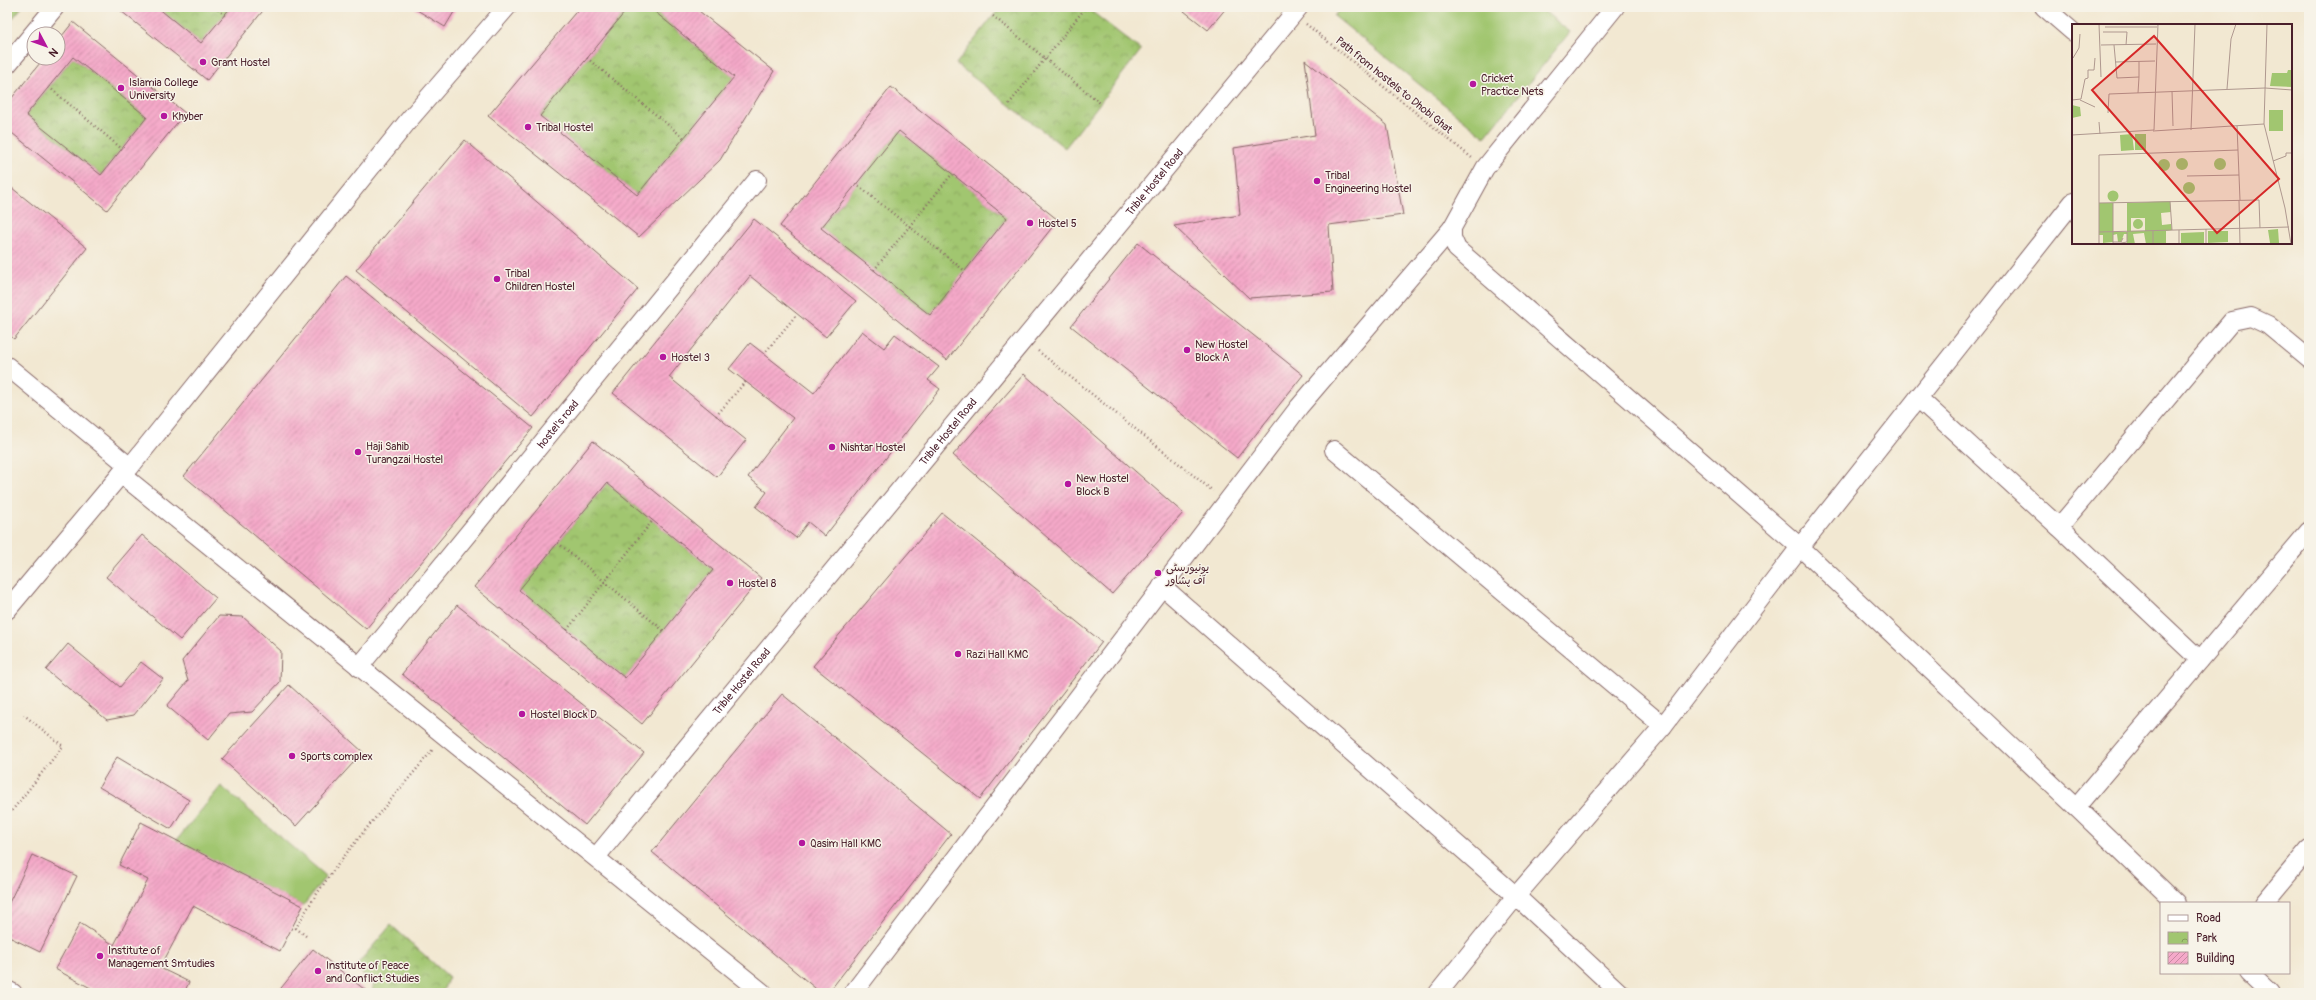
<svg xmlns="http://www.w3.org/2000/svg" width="2316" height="1000" viewBox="0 0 2316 1000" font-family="Pangolin,'Playpen Sans Arabic',sans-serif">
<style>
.grass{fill:#a1c670;stroke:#76724e}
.park{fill:url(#park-crowns);stroke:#76724e}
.building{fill:url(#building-hatch);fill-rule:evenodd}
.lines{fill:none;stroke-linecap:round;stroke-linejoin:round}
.minor-casing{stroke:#856565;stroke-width:20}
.path{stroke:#856565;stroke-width:2.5;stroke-dasharray:1 3;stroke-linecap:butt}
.minor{stroke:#fff;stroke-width:18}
.poi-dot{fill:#b5179e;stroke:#f7f3e8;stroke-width:1.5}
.labels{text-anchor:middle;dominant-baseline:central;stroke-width:3;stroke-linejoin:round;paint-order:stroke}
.poi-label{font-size:11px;fill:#4a1f2b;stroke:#f7f3e8;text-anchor:start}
.street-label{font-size:11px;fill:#4a1f2b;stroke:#f7f3e8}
.inset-road{fill:none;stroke:#af988f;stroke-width:1}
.view{fill:#d62828;fill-opacity:0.15;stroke:#d62828;stroke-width:2}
.inset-edge{fill:none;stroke:#4a1f2b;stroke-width:2}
</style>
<defs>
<pattern id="park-crowns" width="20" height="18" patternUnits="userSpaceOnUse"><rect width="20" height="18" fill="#a1c670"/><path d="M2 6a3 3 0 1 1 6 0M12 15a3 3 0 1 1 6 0" fill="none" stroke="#85a05c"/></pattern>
<pattern id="building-hatch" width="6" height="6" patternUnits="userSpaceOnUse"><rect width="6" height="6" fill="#f5a9c9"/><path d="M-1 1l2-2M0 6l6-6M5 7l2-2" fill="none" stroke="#c889a3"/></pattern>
</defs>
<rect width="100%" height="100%" fill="#f7f3e8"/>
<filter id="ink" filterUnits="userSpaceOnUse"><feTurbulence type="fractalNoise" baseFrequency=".025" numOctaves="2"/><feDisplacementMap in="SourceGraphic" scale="8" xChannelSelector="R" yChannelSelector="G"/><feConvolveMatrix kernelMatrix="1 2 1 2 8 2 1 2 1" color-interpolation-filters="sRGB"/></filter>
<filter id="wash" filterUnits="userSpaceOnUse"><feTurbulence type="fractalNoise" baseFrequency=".012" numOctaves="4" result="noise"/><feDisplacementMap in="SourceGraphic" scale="16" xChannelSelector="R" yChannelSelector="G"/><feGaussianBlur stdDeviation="0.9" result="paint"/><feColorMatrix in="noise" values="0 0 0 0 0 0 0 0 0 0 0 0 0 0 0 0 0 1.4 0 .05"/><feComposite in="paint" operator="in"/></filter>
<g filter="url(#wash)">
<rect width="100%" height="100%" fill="#f2e8d2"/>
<g class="grass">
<polygon points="7,7 22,7 7,25"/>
<polygon points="1342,7 1539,7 1570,32 1485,137 1334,16"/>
<polygon points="221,786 326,876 303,906 176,841"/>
</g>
<g class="park">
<polygon points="157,7 231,7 201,43"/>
<polygon points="629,7 649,7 734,77 637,195 540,116"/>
<polygon points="1000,7 1086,7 1141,50 1065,148 956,64"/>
<polygon points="73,57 147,117 101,175 26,115"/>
<polygon points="899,131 1007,218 930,315 821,228"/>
<polygon points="607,483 713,570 625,678 519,590"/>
<polygon points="391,925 449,977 442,993 372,993 374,982 354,968"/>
</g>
<g id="blocks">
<g class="building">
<polygon points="116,7 157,7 201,43 231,7 266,7 207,80"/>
<polygon points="412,7 457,7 445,27"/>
<polygon points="580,7 629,7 540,116 637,195 734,77 649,7 694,7 774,71 720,160 639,237 488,116"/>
<polygon points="1179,7 1227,7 1208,30"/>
<path d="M73 22 185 113 107 210 7 129V104L44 58H58V41ZM73 57 147 117 101 175 26 115Z"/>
<polygon points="1305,60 1387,125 1403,215 1329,225 1333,292 1249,298 1174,226 1240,215 1234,148 1315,135"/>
<path d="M891 87 1058 220 947 360 780 226ZM899 131 1007 218 930 315 821 228Z"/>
<polygon points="465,140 638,289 533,417 356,270"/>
<polygon points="7,184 87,248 14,339 7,333"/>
<polygon points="754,219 856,301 826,337 750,276 669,377 746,440 717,477 613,393"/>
<polygon points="1138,243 1303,375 1237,458 1071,326"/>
<polygon points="346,276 533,428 366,629 184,476"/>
<polygon points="862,331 884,348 895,334 939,367 928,380 940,389 825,536 808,522 796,538 756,507 767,492 748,477 793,418 729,369 750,343 814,393"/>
<polygon points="1024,374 1183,513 1112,594 953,455"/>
<path d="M593 441 761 578 642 724 474 587ZM607 483 713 570 625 678 519 590Z"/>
<polygon points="942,513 1102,642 980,799 813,666"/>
<polygon points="142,535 216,598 180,640 106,577"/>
<polygon points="457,605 644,753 585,825 402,674"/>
<polygon points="219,616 243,617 281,651 280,682 252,712 229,714 208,740 167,706 188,681 182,661"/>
<polygon points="68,644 120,687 141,662 163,679 134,715 107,720 46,670"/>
<polygon points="289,685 363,752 296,826 222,759"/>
<polygon points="782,694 951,834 828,993 821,993 652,852"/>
<polygon points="117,757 189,800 171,829 99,787"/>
<polygon points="141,822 303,906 280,951 193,906 160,968 189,982 184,993 100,993 55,969 80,923 114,945 148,880 119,865"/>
<polygon points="32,855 77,876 40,952 7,936 7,907"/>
<polygon points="313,949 369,993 277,993"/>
</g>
</g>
</g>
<g filter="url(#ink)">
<use href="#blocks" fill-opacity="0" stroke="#856565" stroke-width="1"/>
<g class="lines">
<g class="minor-casing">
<g id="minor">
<polyline points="1615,7 1485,168 1452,228 1452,238 1457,249 1800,547 2076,807 2176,903"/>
<polyline points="2044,7 2073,32"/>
<polyline points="7,65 55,7"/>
<polyline points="7,366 130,467"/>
<polyline points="1918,398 2059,527"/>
<polyline points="1334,450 1663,726"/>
<polyline points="121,474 763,993"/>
<polyline points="1162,586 1516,896 1620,993"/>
<polyline points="7,610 121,474 130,467 408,121 507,7"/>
<polyline points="2200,660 2059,527 2232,321 2251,317 2268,325 2309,359"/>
<path id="s1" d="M359 667 757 180"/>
<polyline points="2076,807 2309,531"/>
<path id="s2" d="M596 857 1299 7"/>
<polyline points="2264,903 2309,849"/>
<polyline points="2249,973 2270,993"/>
<polyline points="7,990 13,993"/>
<polyline points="853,993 1299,407 1452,228"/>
<polyline points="1438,993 1516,896 1663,726 1800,547 2073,202"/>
</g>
</g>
<g class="path">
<polyline points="215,7 225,15"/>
<polyline points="993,16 1100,103"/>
<polyline points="1306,24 1472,158"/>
<polyline points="587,58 684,138"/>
<polyline points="49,87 122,149"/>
<polyline points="1009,104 1086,7"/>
<polyline points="856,184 965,271"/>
<polyline points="874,270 952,174"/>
<polyline points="1038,351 1213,491"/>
<polyline points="764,354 797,314"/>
<polyline points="716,416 746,381"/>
<polyline points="558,543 664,631"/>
<polyline points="567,630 653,520"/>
<polyline points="7,817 63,746 24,715"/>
<path d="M306 936 296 928C331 864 388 805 434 748"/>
</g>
<use href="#minor" class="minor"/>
</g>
</g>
<g class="poi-dot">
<circle cx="203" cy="62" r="4"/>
<circle cx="1473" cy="84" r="4"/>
<circle cx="121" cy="88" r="4"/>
<circle cx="164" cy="116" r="4"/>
<circle cx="528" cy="127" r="4"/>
<circle cx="1317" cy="181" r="4"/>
<circle cx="1030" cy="223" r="4"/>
<circle cx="497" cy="279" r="4"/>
<circle cx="1187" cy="350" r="4"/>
<circle cx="663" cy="357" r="4"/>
<circle cx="832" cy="447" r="4"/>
<circle cx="358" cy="452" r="4"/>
<circle cx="1068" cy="484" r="4"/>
<circle cx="1158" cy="573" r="4"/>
<circle cx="730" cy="583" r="4"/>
<circle cx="958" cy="654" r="4"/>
<circle cx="522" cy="714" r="4"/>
<circle cx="292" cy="756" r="4"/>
<circle cx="802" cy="843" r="4"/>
<circle cx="100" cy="956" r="4"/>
<circle cx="318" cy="971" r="4"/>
</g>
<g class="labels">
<g class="poi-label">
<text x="211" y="62">Grant Hostel</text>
<text x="1481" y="78">Cricket<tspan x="1481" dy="13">Practice Nets</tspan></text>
<text x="129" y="82">Islamia College<tspan x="129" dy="13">University</tspan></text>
<text x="172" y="116">Khyber</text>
<text x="536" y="127">Tribal Hostel</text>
<text x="1325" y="175">Tribal<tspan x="1325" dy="13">Engineering Hostel</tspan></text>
<text x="1038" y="223">Hostel 5</text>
<text x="505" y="273">Tribal<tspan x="505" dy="13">Children Hostel</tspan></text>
<text x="1195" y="344">New Hostel<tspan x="1195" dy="13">Block A</tspan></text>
<text x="671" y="357">Hostel 3</text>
<text x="366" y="446">Haji Sahib<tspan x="366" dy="13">Turangzai Hostel</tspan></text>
<text x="840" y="447">Nishtar Hostel</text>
<text x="1076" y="478">New Hostel<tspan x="1076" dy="13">Block B</tspan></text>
<text x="1166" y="567">یونیورسٹی<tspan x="1166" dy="13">آف پشاور</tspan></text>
<text x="738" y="583">Hostel 8</text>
<text x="966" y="654">Razi Hall KMC</text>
<text x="530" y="714">Hostel Block D</text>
<text x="300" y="756">Sports complex</text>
<text x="810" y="843">Qasim Hall KMC</text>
<text x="108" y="950">Institute of<tspan x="108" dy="13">Management Smtudies</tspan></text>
<text x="326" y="965">Institute of Peace<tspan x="326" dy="13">and Conflict Studies</tspan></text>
</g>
<g class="street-label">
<text transform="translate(1394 85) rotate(39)">Path from hostels to Dhobi Ghat</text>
<text stroke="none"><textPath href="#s2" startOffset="876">Trible Hostel Road</textPath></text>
<text stroke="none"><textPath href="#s1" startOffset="314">hostel's road</textPath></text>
<text stroke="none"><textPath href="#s2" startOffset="552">Trible Hostel Road</textPath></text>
<text stroke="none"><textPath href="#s2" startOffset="228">Trible Hostel Road</textPath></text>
</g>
</g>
<g transform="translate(2072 24)">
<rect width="220" height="220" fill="#f2e8d2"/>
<path d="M216 46H220V63L198 62 200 49H215ZM0 81 8 83 9 92 0 94ZM197 86H211V107H197ZM60 110 62 126 49 127 48 111ZM63 110H74V126H63ZM136 207H156V218L136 219ZM132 208V220H109V209Z" fill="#a1c670"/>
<path d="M206 205 207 219H198L196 206Z" fill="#a1c670"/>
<path d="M142 140a6 6 0 1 1 12 0a6 6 0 1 1-12 0ZM104 140a6 6 0 1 1 12 0a6 6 0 1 1-12 0ZM86 141a6 6 0 1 1 12 0a6 6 0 1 1-12 0ZM111 164a6 6 0 1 1 12 0a6 6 0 1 1-12 0ZM35.5 172a5.5 5.5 0 1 1 11 0a5.5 5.5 0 1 1-11 0ZM98 177 99 188 89 189 90 201 99 200 100 206 94 207V220H74L72 209 61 210 63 220H55V210H52L49 218H46L45 210 41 211V218L31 219V211H27V179H41V208H55V179ZM59 194H73V207H59ZM61 200a5 5 0 1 1 10 0a5 5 0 1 1-10 0Z" fill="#a1c670" fill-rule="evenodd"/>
<path class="inset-road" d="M27 0 29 53M195 0 192 100 213 184 219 220M33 3H85M31 8H55L54 21M29 21 84 20M42 21 45 54 67 53V37M1 34 7 24 8 10M43 38 83 37M155 65 159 15 164 0M100 67 101 102M66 69 67 53M0 76 9 75 13 55 16 54V46H22L23 34M8 76 23 83M36 89 37 70 193 64 220 66M27 98 28 110M165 102 168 176M119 106 123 0M81 107 192 100M0 111 82 106 86 0M201 137 214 132V129H220M115 152 167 151M167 176 168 220M98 177 100 206M27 179 187 176 188 204M41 179V220M134 205V220M107 206V220M81 207V220M27 208 217 203M41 218H49L51 214M49 219 55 218V208M27 220V131L166 126"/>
<path class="view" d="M82 12 207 155 145 209 20 66Z"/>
<rect width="220" height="220" class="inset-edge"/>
</g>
<rect width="2316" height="1000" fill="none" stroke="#f7f3e8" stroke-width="24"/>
<rect x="2160" y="902" width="130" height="72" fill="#f7f3e8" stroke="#b29e9c"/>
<rect x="2168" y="915" width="20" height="6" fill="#ffffff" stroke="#b29e9c"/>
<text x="2196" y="922" font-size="12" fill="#4a1f2b">Road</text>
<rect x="2168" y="932" width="20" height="12" fill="url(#park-crowns)" stroke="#b29e9c"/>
<text x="2196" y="942" font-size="12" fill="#4a1f2b">Park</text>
<rect x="2168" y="952" width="20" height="12" fill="url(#building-hatch)" stroke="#b29e9c"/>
<text x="2196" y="962" font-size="12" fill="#4a1f2b">Building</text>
<g transform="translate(46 46) rotate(131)"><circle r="19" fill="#f7f3e8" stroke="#b29e9c"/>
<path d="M0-3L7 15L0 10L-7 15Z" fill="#b5179e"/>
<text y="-6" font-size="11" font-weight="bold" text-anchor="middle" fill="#4a1f2b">N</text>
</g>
</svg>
